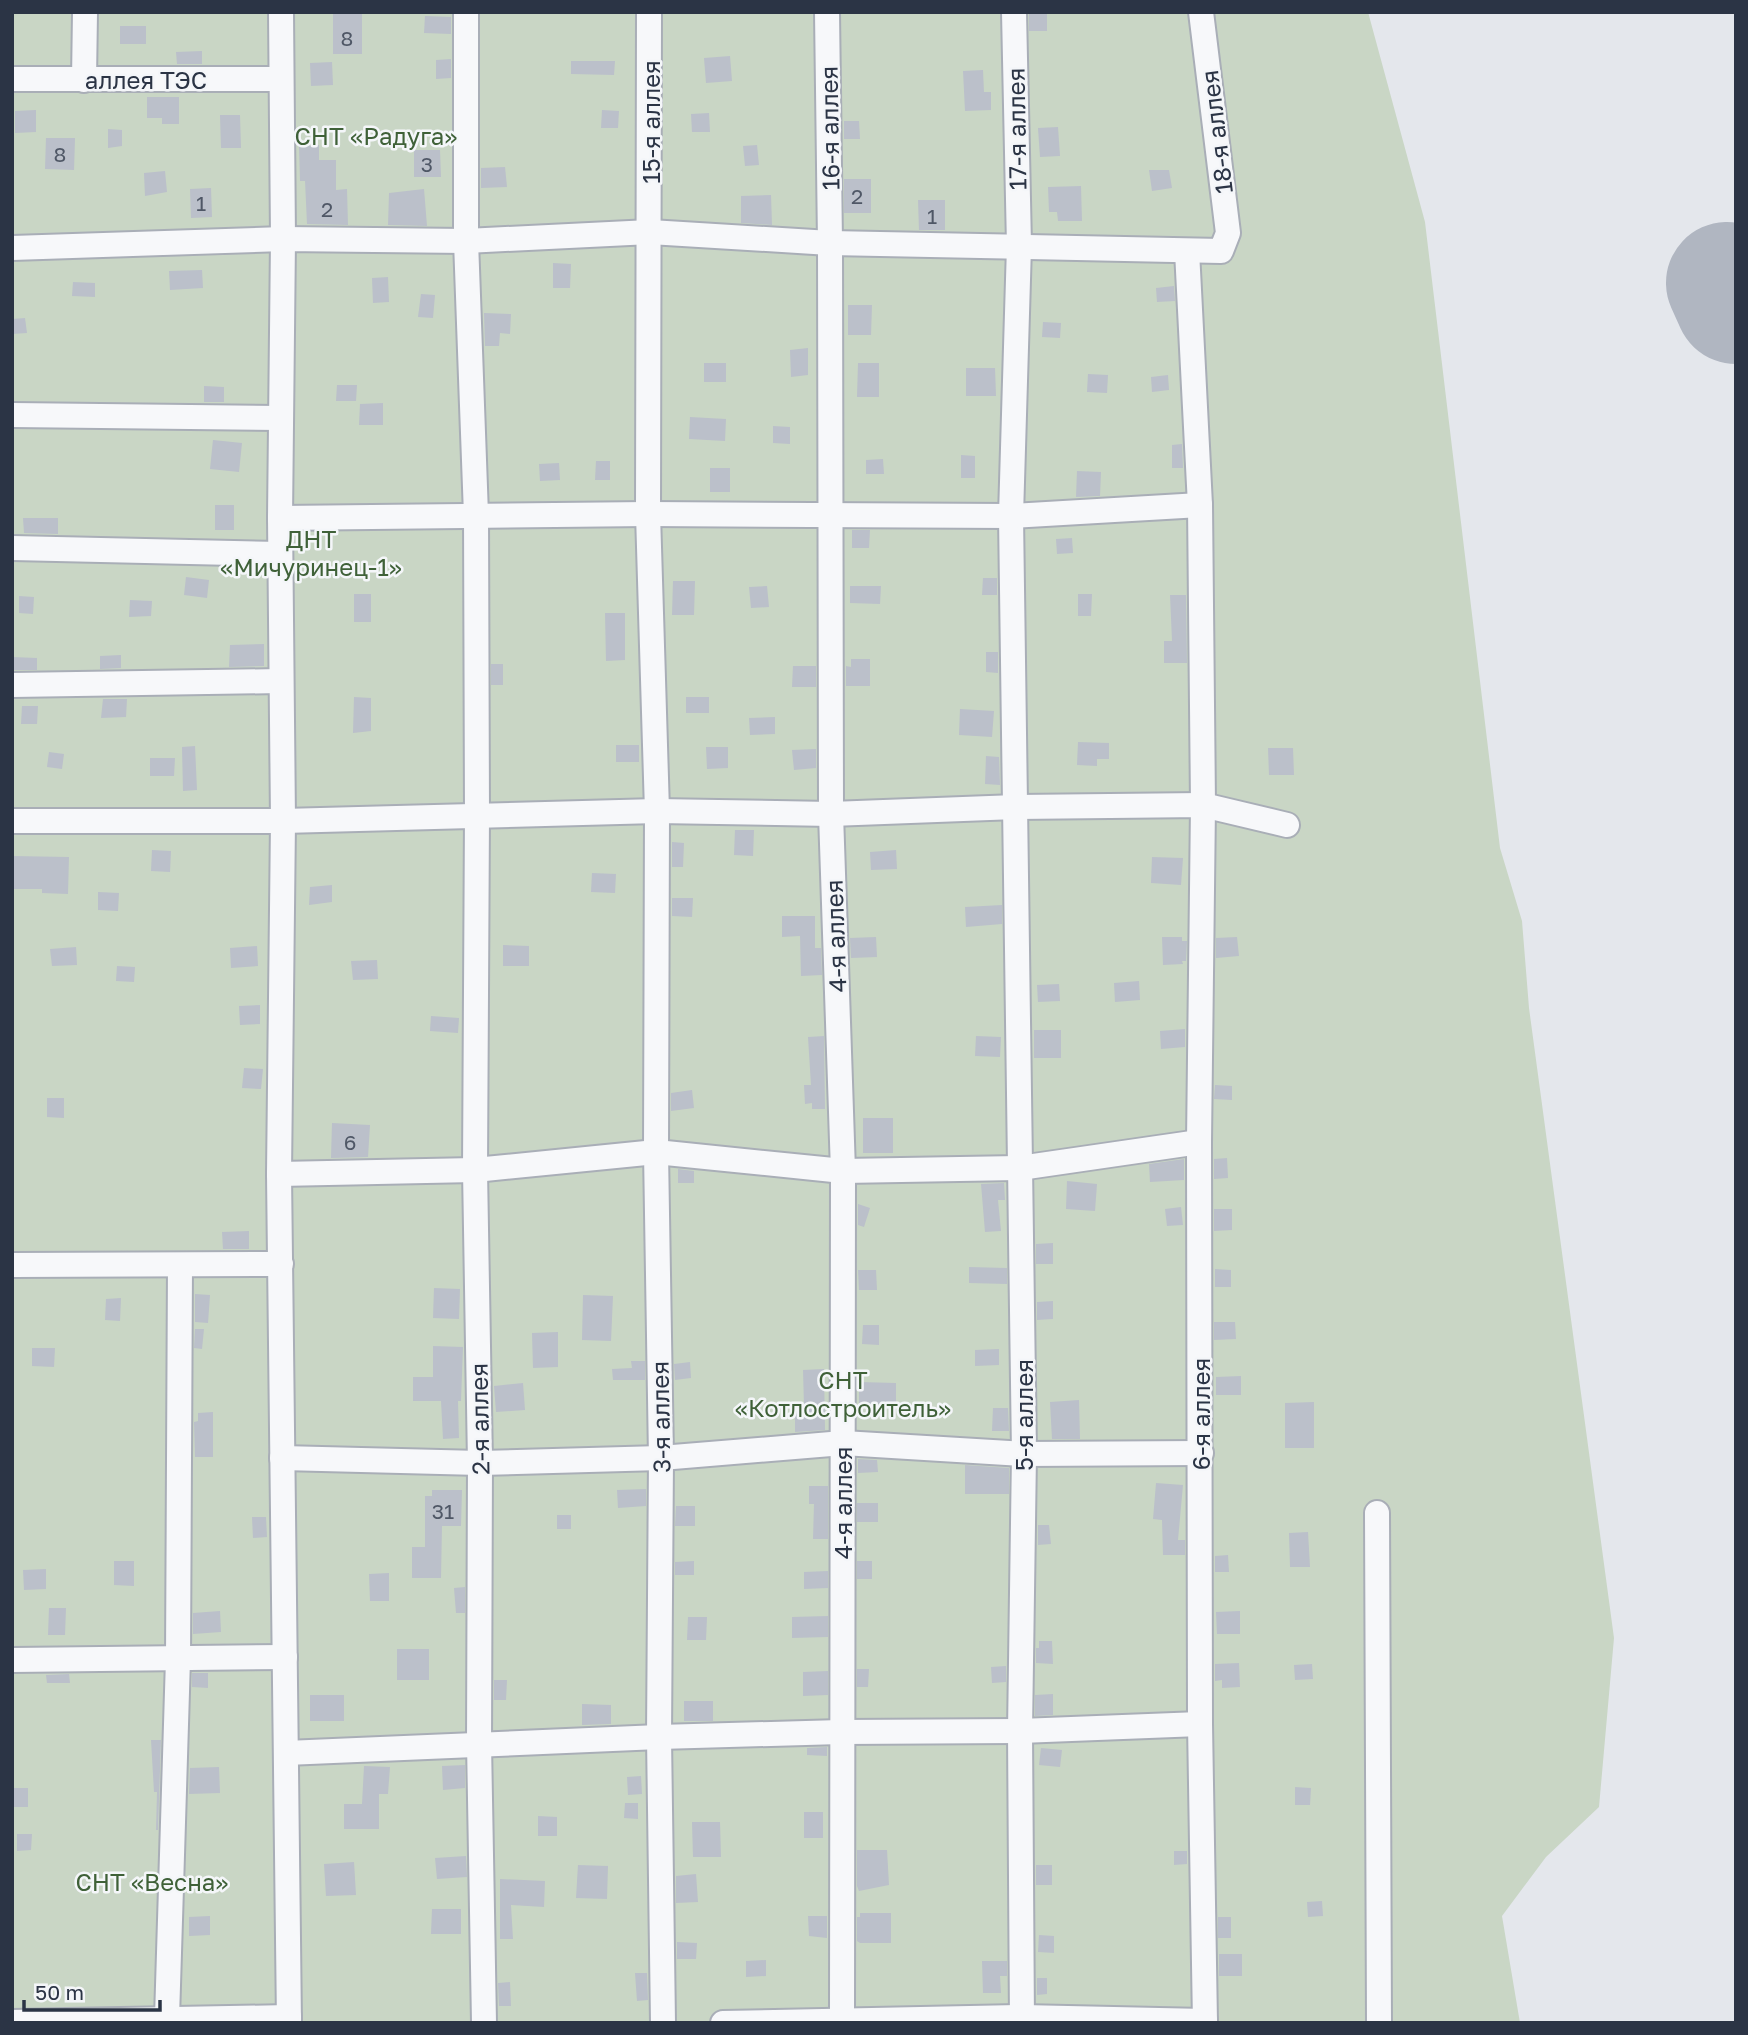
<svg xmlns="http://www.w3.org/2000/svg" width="1748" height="2035" viewBox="0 0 1748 2035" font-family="'Golos Text',sans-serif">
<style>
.green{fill:#c9d6c5}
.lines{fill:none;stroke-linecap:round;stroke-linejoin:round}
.runway{stroke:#b0b6c1;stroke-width:122}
.building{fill:#bbc0ca}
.minor-casing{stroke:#a9aeb7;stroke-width:28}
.minor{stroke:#f7f8fa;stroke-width:24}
.labels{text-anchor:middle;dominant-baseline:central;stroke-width:5;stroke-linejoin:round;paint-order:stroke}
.number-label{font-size:21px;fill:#4f5766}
.street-label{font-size:24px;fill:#2b3445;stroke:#f4f6f9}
.park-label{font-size:24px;fill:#3f6138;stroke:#f4f6f9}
</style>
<rect width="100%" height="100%" fill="#e4e7ec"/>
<polygon class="green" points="12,12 1368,12 1425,222 1500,848 1522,921 1529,1008 1614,1638 1599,1807 1546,1857 1502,1916 1520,2023 12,2023"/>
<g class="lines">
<polyline class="runway" points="1727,283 1736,303"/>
</g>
<g class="building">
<rect x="333" y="12" width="29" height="42"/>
<rect x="1029" y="13" width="18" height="18"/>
<polygon points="425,16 451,17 451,34 424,33"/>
<rect x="120" y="26" width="26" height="18"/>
<polygon points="202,51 202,64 177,64 176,52"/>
<polygon points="730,56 732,81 706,83 704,58"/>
<polygon points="451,59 451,78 436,79 436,60"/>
<polygon points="571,61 615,61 614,75 571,74"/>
<polygon points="332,62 333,85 311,86 310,63"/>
<polygon points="983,70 984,92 991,92 991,110 965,111 963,71"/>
<polygon points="147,97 179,97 179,124 162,124 162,118 147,118"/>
<polygon points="36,110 36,132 15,133 15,111"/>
<polygon points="602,110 619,111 618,128 601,128"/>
<polygon points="709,113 710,132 692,132 691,114"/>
<polygon points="220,115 240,115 241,148 221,148"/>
<polygon points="844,121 859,121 860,139 844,139"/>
<polygon points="1058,127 1060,156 1040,157 1038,128"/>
<polygon points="108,129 122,130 122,146 108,148"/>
<polygon points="46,138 75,138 74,170 45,169"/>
<polygon points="319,145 319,160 336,160 336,190 347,189 348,225 307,224 305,181 300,181 299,146"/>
<polygon points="757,145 759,165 745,166 743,146"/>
<polygon points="414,150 440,150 441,177 414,177"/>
<polygon points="505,167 507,187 481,188 481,168"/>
<polygon points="1149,170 1169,170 1172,188 1152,191"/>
<polygon points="165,171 167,192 145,196 144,173"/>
<rect x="844" y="179" width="27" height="34"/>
<polygon points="1081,186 1082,221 1058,221 1057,212 1049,212 1048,187"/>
<polygon points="211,188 212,217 191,218 190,189"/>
<polygon points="424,189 427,226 388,225 389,193"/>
<polygon points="771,195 772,225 741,223 741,196"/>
<polygon points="918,200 945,200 945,230 919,230"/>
<polygon points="553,263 571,264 570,288 553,288"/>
<polygon points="202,270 203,288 170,290 169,271"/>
<polygon points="388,277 389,302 373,303 372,278"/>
<polygon points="73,282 95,283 95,297 72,296"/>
<polygon points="1174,286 1175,301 1157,302 1156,288"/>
<polygon points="421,294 435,295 433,318 418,317"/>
<polygon points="848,305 872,305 871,335 848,335"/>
<polygon points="484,313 511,314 510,334 500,333 499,346 485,346"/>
<polygon points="25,318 27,333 12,334 12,319"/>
<polygon points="1043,322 1061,323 1060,338 1042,337"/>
<polygon points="808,348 808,375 791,377 790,350"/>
<rect x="704" y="363" width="22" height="19"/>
<polygon points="858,363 879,363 879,397 857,397"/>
<polygon points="966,368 995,368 996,396 966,396"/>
<polygon points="1088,374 1108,375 1107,393 1087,392"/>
<polygon points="1168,375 1169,390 1152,392 1151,377"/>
<polygon points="337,385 357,385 356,401 336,401"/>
<polygon points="204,386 224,387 224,402 204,402"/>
<polygon points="383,403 383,425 359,425 360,404"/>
<polygon points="690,417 726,419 725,441 689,439"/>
<polygon points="773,426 790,427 790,444 773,443"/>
<polygon points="213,440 242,443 239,472 210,469"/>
<polygon points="1182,444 1183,468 1172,468 1172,445"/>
<polygon points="961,455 975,456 975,478 961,478"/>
<polygon points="883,459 884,474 866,474 866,460"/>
<polygon points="596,461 610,461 610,480 595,480"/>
<polygon points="559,463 560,480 540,481 539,464"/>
<rect x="710" y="468" width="20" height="24"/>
<polygon points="1077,471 1101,472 1100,496 1076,497"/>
<rect x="215" y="505" width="19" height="25"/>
<polygon points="23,518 58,518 58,534 24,533"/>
<polygon points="852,530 870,530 869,548 852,548"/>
<polygon points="1072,538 1073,553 1057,554 1056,539"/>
<polygon points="186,577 209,580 207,598 184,595"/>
<polygon points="983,578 997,578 997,595 982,595"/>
<polygon points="673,581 695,581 694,615 672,615"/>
<polygon points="767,586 769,607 751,608 749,587"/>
<polygon points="850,586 881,586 880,604 850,603"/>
<rect x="354" y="594" width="17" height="28"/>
<polygon points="1078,594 1092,594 1091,616 1078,616"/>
<polygon points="1170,595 1186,595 1187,663 1164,663 1164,641 1172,641"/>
<polygon points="19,596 34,597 33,614 19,613"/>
<polygon points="130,600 152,601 151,616 129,617"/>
<polygon points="605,613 625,613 625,660 606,661"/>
<polygon points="264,644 264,666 229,667 230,645"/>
<polygon points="986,652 998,652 998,673 986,672"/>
<polygon points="121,655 121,668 100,669 100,656"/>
<polygon points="12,657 37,658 37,670 12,670"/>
<polygon points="851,659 870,659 870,686 846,686 846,666 851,667"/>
<rect x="491" y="664" width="12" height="21"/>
<polygon points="793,666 816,666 816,687 792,687"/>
<polygon points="354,697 371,698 371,731 353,733"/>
<rect x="686" y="697" width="23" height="16"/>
<polygon points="103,699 127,699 126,717 101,718"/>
<polygon points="22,706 38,706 37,724 21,724"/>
<polygon points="960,709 994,711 992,737 959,735"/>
<polygon points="775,717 775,734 750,735 749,718"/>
<polygon points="1078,742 1109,743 1109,759 1097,759 1097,766 1077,765"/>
<rect x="616" y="745" width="23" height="17"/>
<polygon points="195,746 197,790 183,791 182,747"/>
<polygon points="706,747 728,747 728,768 707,769"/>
<polygon points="1268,748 1293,748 1294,775 1269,775"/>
<polygon points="816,749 816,768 794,770 792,750"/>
<polygon points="49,752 64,754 62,769 47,767"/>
<polygon points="986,756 999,757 1000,785 985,784"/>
<polygon points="150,758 175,758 174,776 150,776"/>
<polygon points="735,830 754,830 753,856 734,855"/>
<polygon points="672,842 684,843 683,867 672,867"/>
<polygon points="152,850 171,851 170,872 151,871"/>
<polygon points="896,850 897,869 871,870 870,852"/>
<polygon points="12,856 69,857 68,894 42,893 42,889 12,889"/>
<polygon points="1152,857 1183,858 1181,885 1151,883"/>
<polygon points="592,873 616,874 615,893 591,892"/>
<polygon points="332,885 332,902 309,905 310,887"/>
<polygon points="98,892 119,893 118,911 98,910"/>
<polygon points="672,898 693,898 692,917 672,916"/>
<polygon points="1002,905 1002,924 966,927 965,907"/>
<polygon points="782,916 815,916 815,948 821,948 822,975 801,976 800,936 782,937"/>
<polygon points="876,937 877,957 851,958 850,938"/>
<polygon points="1162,937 1182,937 1182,941 1187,941 1186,961 1182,961 1183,964 1163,965"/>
<polygon points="1237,937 1239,956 1216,958 1216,938"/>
<polygon points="503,945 529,946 529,966 503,966"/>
<polygon points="257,946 258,966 231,968 230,948"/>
<polygon points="76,947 77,965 52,966 50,949"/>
<polygon points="377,960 378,979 353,980 351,961"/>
<polygon points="117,966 135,967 134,982 116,981"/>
<polygon points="1139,981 1140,1000 1115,1002 1114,983"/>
<polygon points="1059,984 1060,1001 1038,1002 1037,985"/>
<polygon points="260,1005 260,1024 240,1025 239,1006"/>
<polygon points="431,1016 459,1018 458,1033 430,1031"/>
<polygon points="1185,1029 1185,1047 1161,1049 1160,1031"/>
<rect x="1034" y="1030" width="27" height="28"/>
<polygon points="824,1036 825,1109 812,1109 812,1103 805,1104 804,1085 811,1085 808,1037"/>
<polygon points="976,1036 1001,1037 1000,1057 975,1056"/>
<polygon points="244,1068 263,1069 261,1089 242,1088"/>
<polygon points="1215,1085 1232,1086 1232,1100 1214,1099"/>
<polygon points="692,1090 694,1108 671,1111 671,1093"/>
<polygon points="47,1098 64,1098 64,1118 47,1117"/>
<rect x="863" y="1118" width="30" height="35"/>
<polygon points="332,1123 370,1125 368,1157 331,1158"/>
<polygon points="1227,1158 1228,1178 1214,1179 1214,1159"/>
<polygon points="1184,1159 1184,1180 1150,1182 1149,1164"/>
<polygon points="678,1169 694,1171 694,1183 678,1183"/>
<polygon points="1067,1181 1097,1184 1095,1211 1066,1209"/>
<polygon points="1004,1183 1005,1200 998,1200 1001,1231 985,1232 981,1184"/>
<polygon points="858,1204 870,1208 864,1227 858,1225"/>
<polygon points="1181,1207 1183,1225 1167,1226 1165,1209"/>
<polygon points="1214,1209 1232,1209 1232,1230 1214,1231"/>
<polygon points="249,1231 249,1249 223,1249 222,1232"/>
<polygon points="1053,1243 1053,1264 1036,1264 1036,1244"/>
<polygon points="969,1267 1007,1268 1007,1284 969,1283"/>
<polygon points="1215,1269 1231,1270 1231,1287 1215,1287"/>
<polygon points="858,1270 876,1270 877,1290 859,1290"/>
<polygon points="434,1288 460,1289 459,1319 433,1318"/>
<polygon points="195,1294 210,1295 208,1323 195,1322"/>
<polygon points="583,1295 613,1296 611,1341 582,1340"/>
<polygon points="121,1298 120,1321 105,1320 106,1299"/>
<polygon points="1053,1301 1053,1319 1037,1320 1037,1302"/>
<polygon points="1214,1322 1235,1322 1236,1339 1214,1340"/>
<polygon points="863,1325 879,1325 879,1345 862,1344"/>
<polygon points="195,1329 204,1329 202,1349 194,1348"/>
<polygon points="558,1332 558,1367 533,1368 532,1333"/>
<polygon points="433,1346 463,1347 461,1401 458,1401 459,1438 443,1439 441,1401 413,1401 413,1377 433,1377"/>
<polygon points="32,1348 55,1348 54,1367 32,1366"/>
<polygon points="999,1349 999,1365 975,1366 975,1350"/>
<polygon points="631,1361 645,1361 645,1380 613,1380 612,1369 632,1368"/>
<polygon points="690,1362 691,1378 675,1380 674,1364"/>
<polygon points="824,1369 825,1430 795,1432 795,1406 804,1406 803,1370"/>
<polygon points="1241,1376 1241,1395 1216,1395 1216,1377"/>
<polygon points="859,1382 896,1383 896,1404 859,1404"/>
<polygon points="523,1383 525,1410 496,1412 494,1386"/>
<polygon points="1079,1400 1080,1439 1052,1439 1050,1402"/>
<polygon points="1314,1402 1314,1448 1285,1448 1285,1403"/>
<polygon points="993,1408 1008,1408 1009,1431 992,1431"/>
<polygon points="213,1412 213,1457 195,1457 194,1422 198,1421 198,1413"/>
<polygon points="858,1459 877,1460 878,1472 858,1473"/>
<polygon points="965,1465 1009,1468 1009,1494 965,1494"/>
<polygon points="1156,1483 1183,1485 1178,1540 1185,1540 1185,1555 1163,1555 1162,1520 1153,1519"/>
<polygon points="809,1486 828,1486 828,1539 813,1539 814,1504 809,1504"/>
<polygon points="646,1489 646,1506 618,1508 617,1490"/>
<polygon points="432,1490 462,1490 461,1526 442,1526 441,1578 412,1578 412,1547 425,1547 425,1496 432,1496"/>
<rect x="857" y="1503" width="21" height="19"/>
<polygon points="676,1506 695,1506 695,1526 675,1526"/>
<rect x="557" y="1515" width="14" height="14"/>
<polygon points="252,1517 266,1517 267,1537 253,1538"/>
<polygon points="1038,1525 1049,1525 1051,1544 1038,1545"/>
<polygon points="1308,1532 1310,1567 1290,1567 1289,1533"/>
<polygon points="1228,1555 1229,1572 1215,1572 1215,1556"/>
<polygon points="114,1561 134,1561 134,1586 114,1585"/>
<polygon points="694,1561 694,1575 675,1575 675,1562"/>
<rect x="857" y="1561" width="15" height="18"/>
<polygon points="46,1569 46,1589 24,1590 23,1570"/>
<polygon points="828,1571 828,1588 804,1589 804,1572"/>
<polygon points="389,1573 389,1601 370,1601 369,1574"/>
<polygon points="465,1587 465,1613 456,1613 454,1588"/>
<polygon points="49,1608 66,1608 65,1635 48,1635"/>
<polygon points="220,1611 221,1632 193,1634 193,1613"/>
<polygon points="1240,1611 1240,1634 1217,1634 1216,1612"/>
<polygon points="828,1616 828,1637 792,1638 792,1617"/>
<polygon points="688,1617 707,1617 706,1640 687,1640"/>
<polygon points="1039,1641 1052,1641 1053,1664 1036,1663 1036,1648 1039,1648"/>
<rect x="397" y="1649" width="32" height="31"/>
<polygon points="1239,1663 1240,1687 1222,1688 1222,1680 1215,1681 1215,1664"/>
<polygon points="1312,1664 1313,1679 1295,1680 1294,1665"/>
<polygon points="1006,1666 1006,1682 992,1683 991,1667"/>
<polygon points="857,1669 869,1669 868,1687 857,1687"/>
<polygon points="828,1671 828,1695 803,1696 803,1672"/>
<polygon points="192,1673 208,1673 208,1688 192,1687"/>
<polygon points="69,1674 70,1683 47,1683 46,1675"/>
<polygon points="494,1680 507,1680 506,1700 494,1700"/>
<polygon points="1053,1694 1053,1715 1035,1716 1035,1695"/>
<rect x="310" y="1695" width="34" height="26"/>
<rect x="684" y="1701" width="29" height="20"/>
<polygon points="582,1704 611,1705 611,1724 582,1725"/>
<polygon points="151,1740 161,1740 158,1830 156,1830 157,1792 154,1792"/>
<polygon points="827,1747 827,1756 807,1755 807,1748"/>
<polygon points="1041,1748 1062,1750 1060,1767 1039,1765"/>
<polygon points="465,1765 465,1788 443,1790 442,1766"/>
<polygon points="364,1766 390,1767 388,1794 379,1794 379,1829 344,1829 344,1804 362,1804"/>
<polygon points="219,1767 220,1793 189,1794 190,1768"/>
<polygon points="641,1776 642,1794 628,1795 627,1777"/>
<polygon points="1295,1787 1311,1788 1310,1805 1295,1805"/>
<rect x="13" y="1788" width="15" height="19"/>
<polygon points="625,1803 638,1803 638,1819 624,1818"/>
<rect x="804" y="1812" width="19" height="26"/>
<polygon points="538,1816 557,1817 557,1836 538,1836"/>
<polygon points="692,1822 720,1822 721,1857 693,1857"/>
<polygon points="17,1834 32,1834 31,1850 17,1851"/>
<polygon points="857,1850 887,1850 889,1885 859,1891 857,1886"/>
<polygon points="1174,1851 1187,1851 1187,1864 1174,1865"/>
<polygon points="466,1856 467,1877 437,1879 435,1858"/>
<polygon points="354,1862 356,1895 326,1896 324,1864"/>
<polygon points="578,1865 608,1866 607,1899 576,1898"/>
<rect x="1036" y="1865" width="16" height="20"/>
<polygon points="696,1874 698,1902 676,1903 676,1876"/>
<polygon points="500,1879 545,1881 544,1907 511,1905 513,1939 500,1939"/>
<polygon points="1322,1901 1323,1916 1308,1917 1307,1902"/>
<polygon points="432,1909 461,1909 461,1934 431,1934"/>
<polygon points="860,1913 891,1913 891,1943 860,1943 857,1941 857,1917 860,1917"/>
<polygon points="210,1916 210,1935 189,1936 189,1917"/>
<polygon points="808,1916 827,1916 827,1938 809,1936"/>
<rect x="1218" y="1917" width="13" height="21"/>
<polygon points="1039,1935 1054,1936 1054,1953 1038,1952"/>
<polygon points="677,1942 697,1943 696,1959 677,1959"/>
<rect x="1219" y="1954" width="23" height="22"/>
<polygon points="766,1960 766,1976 746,1977 746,1961"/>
<polygon points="982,1961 1007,1961 1007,1976 1000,1976 1001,1993 983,1993"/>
<polygon points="635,1973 647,1973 648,2000 637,2001"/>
<polygon points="1037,1978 1047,1978 1047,1994 1037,1995"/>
<polygon points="510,1982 511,2006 499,2006 498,1983"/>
</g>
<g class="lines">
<g class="minor-casing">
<g id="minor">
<polyline points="281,12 283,239 280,518 283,821 279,1174 289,2023"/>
<polyline points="466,12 466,241 476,515 477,815 475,1170 480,1463 479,1743 484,2023"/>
<polyline points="649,12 648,514 657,811 656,1152 661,1458 659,1737 663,2023"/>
<polyline points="827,12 830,243 831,814 843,1171 842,2023"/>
<polyline points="1014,12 1019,246 1011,516 1024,1454 1020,1731 1022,2023"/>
<polyline points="12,79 280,79"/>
<polyline points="84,80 85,12"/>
<polyline points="12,248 283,239 466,241 650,232 830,243 1221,251 1228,233 1201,12"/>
<polyline points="1187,251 1200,505 1203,805 1199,1142 1200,1724 1205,2023"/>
<polyline points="12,415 280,418"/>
<polyline points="280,518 648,514 1011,516 1200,505"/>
<polyline points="12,548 280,554"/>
<polyline points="12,685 280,681"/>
<polyline points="12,821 283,821 657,811 831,814 1016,807 1203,805 1287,825"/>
<polyline points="279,1174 475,1170 656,1152 843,1171 1020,1168 1199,1142"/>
<polyline points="12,1265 281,1264"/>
<polyline points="282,1458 480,1463 661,1458 843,1443 1024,1454 1201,1453"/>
<polyline points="1377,1513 1379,2023"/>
<polyline points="12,1660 285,1657"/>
<polyline points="286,1753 659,1737 841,1732 1020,1731 1200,1724"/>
<polyline points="167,2018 178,1659 180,1265"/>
<polyline points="12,2022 289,2017"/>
<polyline points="723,2023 1022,2017 1205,2021"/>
</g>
</g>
<use href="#minor" class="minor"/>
</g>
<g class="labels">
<g class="number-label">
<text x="347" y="38">8</text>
<text x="60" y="154">8</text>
<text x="427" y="164">3</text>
<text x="857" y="196">2</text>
<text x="201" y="203">1</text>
<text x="327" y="209">2</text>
<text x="932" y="216">1</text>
<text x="350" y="1142">6</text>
<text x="443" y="1511">31</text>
</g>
<g class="street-label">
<text x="146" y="79">аллея ТЭС</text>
<text transform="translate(650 122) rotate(-90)">15-я аллея</text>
<text transform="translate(829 128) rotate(-91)">16-я аллея</text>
<text transform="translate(1016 129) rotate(-91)">17-я аллея</text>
<text transform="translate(1216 132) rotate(-97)">18-я аллея</text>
<text transform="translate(835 936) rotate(-92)">4-я аллея</text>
<text transform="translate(1200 1414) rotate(-90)">6-я аллея</text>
<text transform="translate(1023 1415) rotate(-90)">5-я аллея</text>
<text transform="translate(660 1417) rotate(-91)">3-я аллея</text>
<text transform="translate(479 1419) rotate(-91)">2-я аллея</text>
<text transform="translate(842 1503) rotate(-90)">4-я аллея</text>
</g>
<g class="park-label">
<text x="376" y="135">СНТ «Радуга»</text>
<text x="311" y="538">ДНТ<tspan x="311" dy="28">«Мичуринец-1»</tspan></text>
<text x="843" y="1379">СНТ<tspan x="843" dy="28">«Котлостроитель»</tspan></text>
<text x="152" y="1881">СНТ «Весна»</text>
</g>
</g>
<rect width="1748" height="2035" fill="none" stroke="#2b3445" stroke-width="28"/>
<path d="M24 2000v10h136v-10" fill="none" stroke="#2b3445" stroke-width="3.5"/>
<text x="35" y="2000" font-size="21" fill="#2b3445" stroke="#f4f6f9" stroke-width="5" paint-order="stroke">50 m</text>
</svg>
